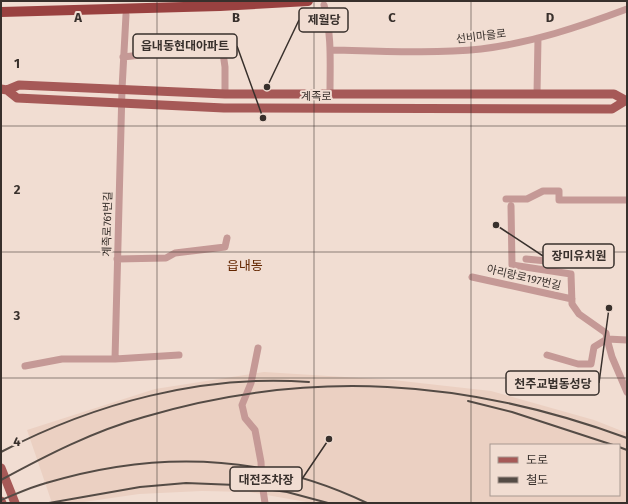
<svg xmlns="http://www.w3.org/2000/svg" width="628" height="504" viewBox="0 0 628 504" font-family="'Fira Sans','Noto Sans KR',sans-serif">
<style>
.built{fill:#ebd0c2;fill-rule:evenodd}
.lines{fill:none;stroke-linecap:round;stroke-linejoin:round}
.minor{stroke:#c59996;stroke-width:7}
.major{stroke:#a65957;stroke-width:9}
.highway{stroke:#994140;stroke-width:10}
.rail{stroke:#544b45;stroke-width:2}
.grid{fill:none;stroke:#38302c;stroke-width:1;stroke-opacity:0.55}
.labels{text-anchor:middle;stroke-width:4;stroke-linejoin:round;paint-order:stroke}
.street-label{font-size:11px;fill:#38302c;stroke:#f1ddd2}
.quarter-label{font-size:13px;fill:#632600;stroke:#f1ddd2}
.grid-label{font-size:13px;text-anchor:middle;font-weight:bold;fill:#38302c;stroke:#f1ddd2;stroke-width:4;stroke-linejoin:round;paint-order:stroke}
.leader{fill:none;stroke:#38302c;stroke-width:1.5}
.callout-dot{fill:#38302c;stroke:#f1ddd2;stroke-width:1.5}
.callout{fill:#f1ddd2;stroke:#38302c;stroke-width:1.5}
.callout-label{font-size:12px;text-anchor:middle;font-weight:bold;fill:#38302c}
</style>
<rect width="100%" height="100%" fill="#f1ddd2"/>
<path class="built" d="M264,372L393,380L491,391L594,420L627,433V503H312L249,492L202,491L139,494L77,503H52L27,430L155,389ZM491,445H619V495H491Z"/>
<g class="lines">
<path class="minor" d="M324,5C332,35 330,63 330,93
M332,50C381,51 432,54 481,49C531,43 579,27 627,9
M123,57L222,46L225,67V94
M537,94L538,38
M506,199H527L543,191H559V200H627
M511,206L512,265L571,274L572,304L579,314L606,333L607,339L627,340
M117,259L166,258L175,253L225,247L227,238
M526,259L557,262
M472,277L572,299
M258,348L251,383L242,405L245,418L255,430L261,462L262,483L265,503
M547,355L578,364H591L594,347L607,339L612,357L627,392
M115,359L122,89L126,15
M25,366L62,359H115L179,355"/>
<path class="major" d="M1,89L7,90L19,85L225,94H614L627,101
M7,90L17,98L224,108L612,109L625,101
M1,468L15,503
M1,501L2,503"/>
<path class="highway" d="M1,12L220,6L308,1"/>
<path class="rail" d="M468,401L512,412L613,445
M619,447L627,450
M1,452C95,403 203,374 309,382
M1,480C47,455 94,431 144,417C309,368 467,379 627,438
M1,500C16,494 31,487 46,483C156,450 263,453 367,503
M49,503L140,487L186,483L236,485L287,492L328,503"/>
</g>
<path class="grid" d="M157,1V503M314,1V503M471,1V503M1,126H627M1,252H627M1,378H627"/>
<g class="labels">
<g class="street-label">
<text transform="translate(481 36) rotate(-7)" y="4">선비마을로</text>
<text x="316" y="100">계족로</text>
<text transform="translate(107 224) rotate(-89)" y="4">계족로761번길</text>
<text transform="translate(524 277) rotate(13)" y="4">아리랑로197번길</text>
</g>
<g class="quarter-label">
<text x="245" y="270">읍내동</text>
</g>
</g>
<g class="grid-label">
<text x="78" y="22">A</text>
<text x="236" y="22">B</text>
<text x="392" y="22">C</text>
<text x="550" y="22">D</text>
<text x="17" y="68">1</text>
<text x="17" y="194">2</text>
<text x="17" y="320">3</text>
<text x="17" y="446">4</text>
</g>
<path class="leader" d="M267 87L299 20M263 118L237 46M496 225L543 256M609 308L599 383M329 439L302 479"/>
<g class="callout-dot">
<circle cx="267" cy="87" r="4"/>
<circle cx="263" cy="118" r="4"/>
<circle cx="496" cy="225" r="4"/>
<circle cx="609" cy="308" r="4"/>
<circle cx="329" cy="439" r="4"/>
</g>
<g class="callout">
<rect x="299" y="8" width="49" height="24" rx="4"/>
<rect x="133" y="34" width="104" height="24" rx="4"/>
<rect x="543" y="244" width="71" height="24" rx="4"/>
<rect x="506" y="371" width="93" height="24" rx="4"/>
<rect x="230" y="467" width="72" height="24" rx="4"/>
</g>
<g class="callout-label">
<text x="324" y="24">제월당</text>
<text x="185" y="50">읍내동현대아파트</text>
<text x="579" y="260">장미유치원</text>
<text x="553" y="388">천주교법동성당</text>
<text x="266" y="484">대전조차장</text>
</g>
<rect width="628" height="504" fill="none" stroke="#38302c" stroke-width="4"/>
<rect x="490" y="444" width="130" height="52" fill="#f1ddd2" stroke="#a79890"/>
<rect x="498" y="457" width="20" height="6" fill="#a65957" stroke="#a79890"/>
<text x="526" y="464" font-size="12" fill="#38302c">도로</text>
<rect x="498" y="477" width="20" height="6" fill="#544b45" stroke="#a79890"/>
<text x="526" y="484" font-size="12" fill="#38302c">철도</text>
</svg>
